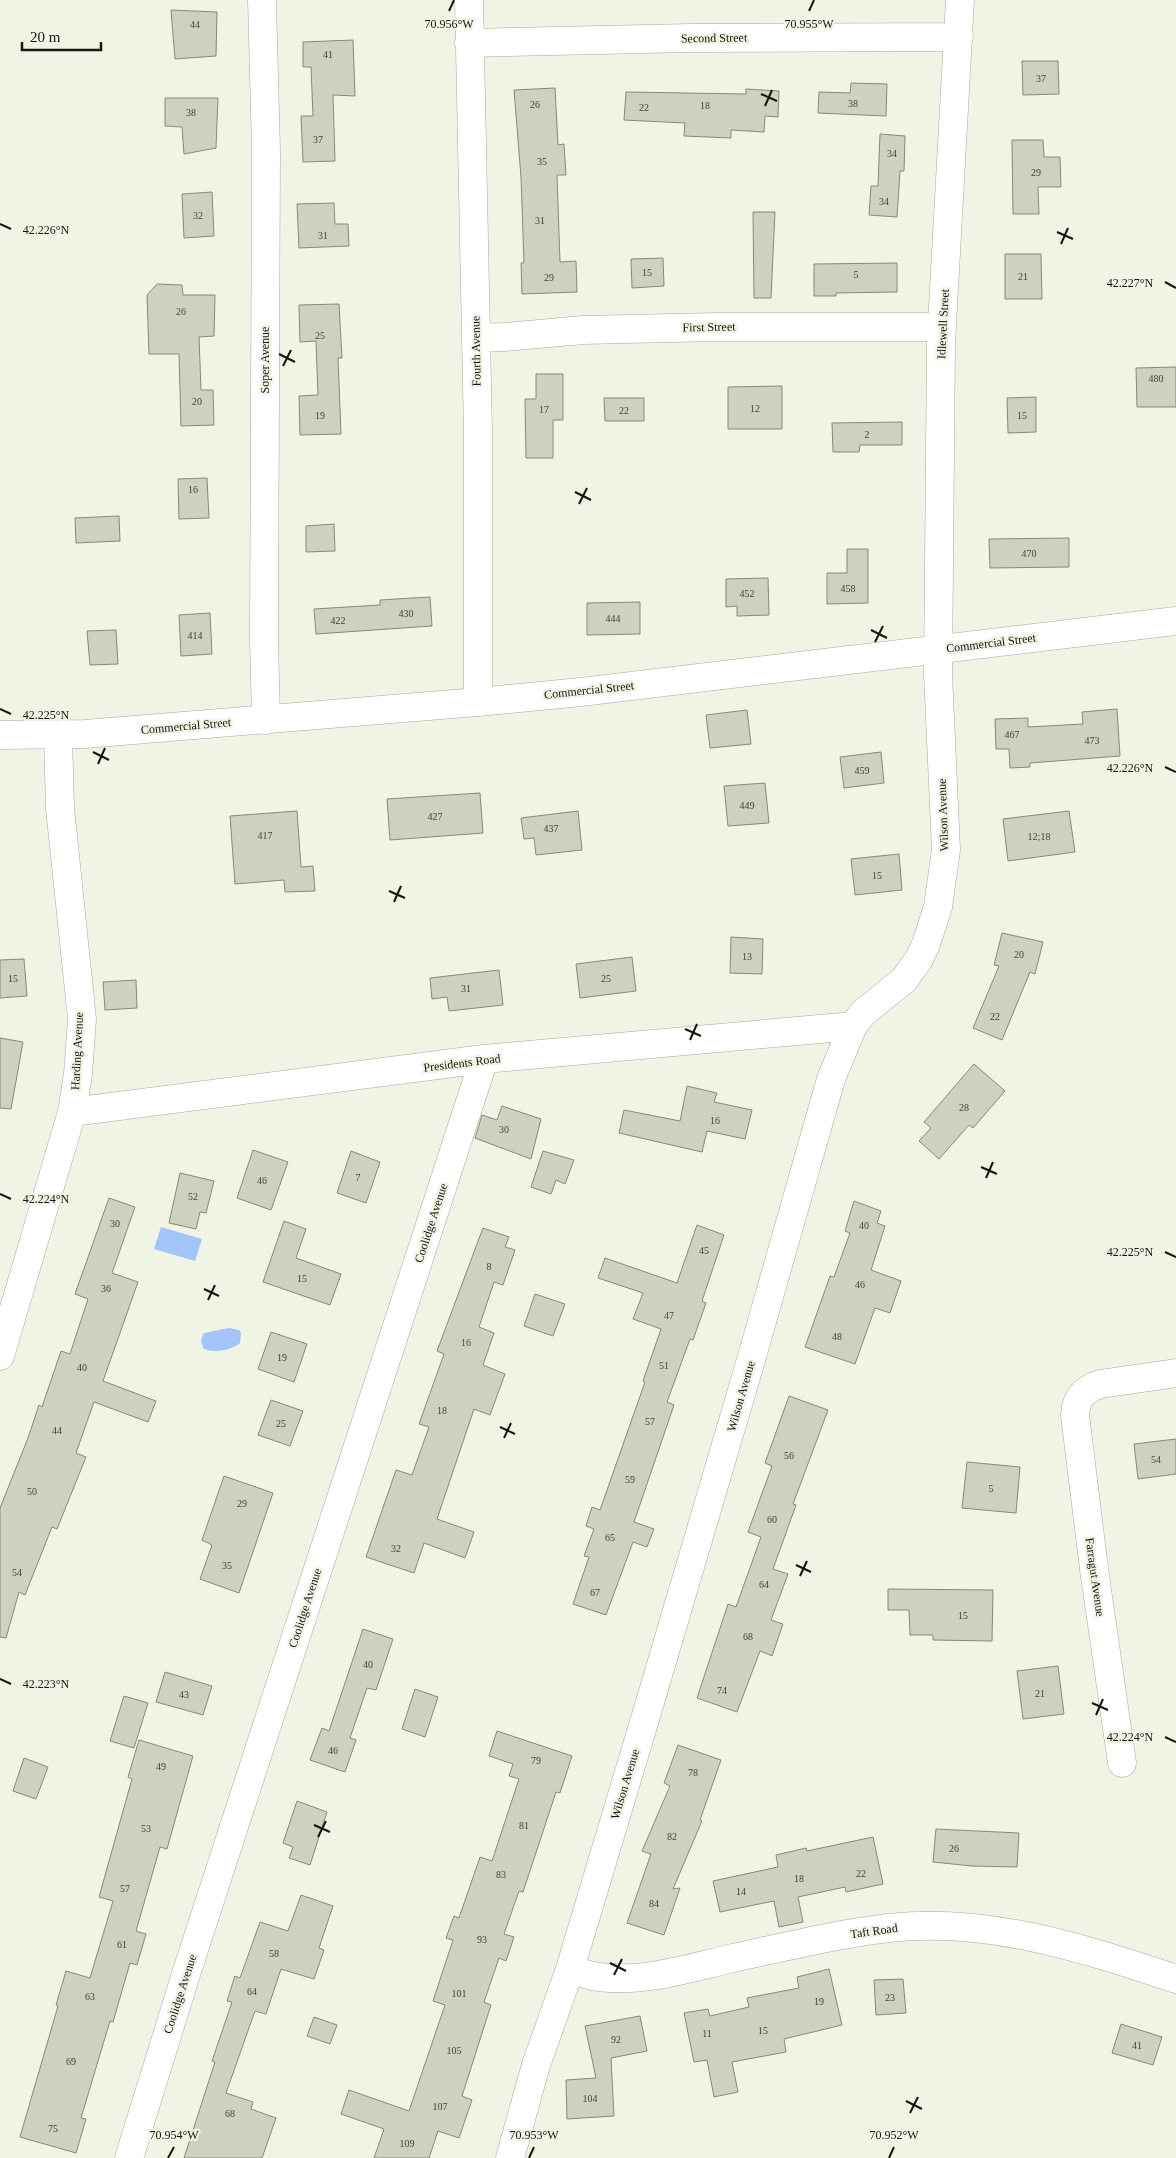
<svg xmlns="http://www.w3.org/2000/svg" width="1176" height="2158" viewBox="0 0 1176 2158" font-family="Georgia,serif">
<style>
.water{fill:#a3c4f9}
.building{fill:#ccd1c0;stroke:#85897a}
.lines{fill:none;stroke-linecap:round;stroke-linejoin:round}
.minor-casing{stroke:#a5aa9b;stroke-width:29}
.major-casing{stroke:#a5aa9b;stroke-width:29}
.minor{stroke:#fff;stroke-width:28}
.major{stroke:#fff;stroke-width:28}
.ticks{fill:none;stroke:#13150f;stroke-width:2}
.labels{text-anchor:middle;stroke-width:4.5;stroke-linejoin:round;paint-order:stroke}
.number-label{font-size:10px;fill:#41443b}
.street-label{font-size:12px;fill:#13150f;stroke:#eff4e4}
.ticks-label{font-size:12px;text-anchor:middle;fill:#13150f;stroke:#eff4e4;stroke-width:4.5;stroke-linejoin:round;paint-order:stroke}
</style>
<rect width="100%" height="100%" fill="#eff4e4"/>
<path class="water" d="M161,1227L202,1239L195,1261L154,1249Z
M229,1328L239,1330L241,1333L240,1343C232,1350 212,1354 203,1348L201,1340L204,1333Z"/>
<path class="building" d="M171,10L217,12L216,56L175,59Z
M353,40L355,96L333,95L335,161L303,162L301,116H313L311,67H303V42Z
M1022,61H1058L1059,94L1023,95Z
M851,83L887,84L886,116L818,113L819,92L850,93Z
M555,88L558,145L564,144L566,175H557L560,262L576,261L577,292L522,294L521,263H524L521,177L514,90Z
M746,89L779,91L778,117L765,116L764,132L731,130V138L684,136L685,123L624,120L626,92L746,94Z
M165,98H218L216,148L184,154L182,127L165,126Z
M880,134L905,136L904,171H900L897,217L869,215L871,186H878Z
M1012,140H1043L1044,157H1060L1061,187H1038L1039,214H1013Z
M212,192L214,236L184,238L182,194Z
M334,203L335,224H348L349,246L299,248L297,204Z
M753,212H775L771,298H754Z
M1005,254H1041L1042,299H1005Z
M663,258L664,286L632,288L631,259Z
M897,263V292L836,293V296H814V264Z
M157,284L182,285L183,295H215L214,336L199,337L201,390H213L214,425L181,426L179,354H149L147,295Z
M339,304L342,358H338L341,434L300,435L299,396L318,395L316,341L300,342L299,305Z
M1176,367V407H1137L1136,368Z
M536,374H563V420H553V458H526L525,399H536Z
M782,386V429H728V387Z
M1036,397V432L1008,433L1007,398Z
M604,398H644V421H605Z
M902,422V445H860L859,452H833L832,423Z
M207,478L209,518L179,519L178,479Z
M119,516L120,541L76,543L75,518Z
M334,524L335,551L306,552V526Z
M1069,538V567L990,568L989,539Z
M847,549H868V603L827,604V573H847Z
M768,578L769,615L737,616V606L726,607V579Z
M430,597L432,626L316,634L314,609L380,605V600Z
M640,602V634L587,635V603Z
M210,613L212,654L181,656L179,615Z
M116,630L118,664L90,665L87,631Z
M1117,709L1120,756L1030,763V767L1010,768L1009,749H996L995,719L1028,718V727L1083,724L1082,712Z
M747,710L751,744L710,748L706,715Z
M881,752L884,783L844,788L840,757Z
M765,783L769,823L728,826L724,786Z
M480,793L483,833L390,840L387,799Z
M297,811L301,867L313,866L315,891L285,892L284,880L235,884L230,816Z
M578,811L582,850L536,855L534,838L524,839L521,818Z
M1069,811L1075,852L1008,861L1003,819Z
M899,854L902,890L855,895L851,859Z
M1002,933L1043,942L1035,974L1030,972L1002,1040L973,1028L999,966L994,965Z
M731,937L763,939L762,974L730,973Z
M632,957L636,991L580,998L576,964Z
M24,959L27,996L0,998V960Z
M499,970L503,1005L449,1011L447,997L432,999L430,978Z
M136,980L137,1008L105,1010L103,982Z
M0,1038L23,1042L11,1109L0,1108Z
M974,1064L1005,1091L973,1128L969,1125L939,1159L919,1141L931,1128L924,1122Z
M687,1086L717,1093L714,1102L752,1110L745,1139L707,1131L702,1152L619,1133L624,1110L680,1121Z
M502,1106L541,1119L531,1159L475,1138L482,1115L497,1120Z
M253,1150L288,1162L271,1210L237,1198Z
M351,1151L380,1162L366,1203L337,1193Z
M543,1151L574,1160L565,1184L556,1180L551,1194L531,1187Z
M180,1173L214,1181L206,1213L200,1212L196,1229L169,1223Z
M109,1198L135,1207L112,1273L138,1282L103,1381L156,1401L148,1422L94,1402L76,1453L86,1457L57,1529L52,1527L25,1595L19,1592L6,1638L0,1637V1508L28,1438L39,1405L42,1407L61,1351L70,1354L88,1299L75,1294Z
M854,1201L881,1211L877,1223L885,1226L871,1270L901,1281L890,1313L875,1308L855,1364L805,1347L830,1276L834,1277L850,1233L845,1231Z
M284,1221L306,1229L296,1258L341,1274L330,1305L263,1282Z
M697,1225L724,1235L702,1301L706,1303L693,1340L690,1339L667,1402L674,1405L634,1522L654,1529L647,1547L633,1542L606,1615L573,1604L589,1557L584,1556L594,1529L586,1526L592,1507L600,1510L645,1382L643,1381L661,1329L633,1319L643,1293L598,1278L605,1258L677,1283Z
M483,1228L509,1237L505,1247L515,1250L503,1285L494,1282L479,1327L494,1333L483,1365L505,1374L490,1415L474,1409L437,1519L474,1532L465,1558L424,1543L414,1573L366,1557L396,1470L412,1475L429,1427L419,1424L444,1354L437,1351Z
M535,1294L565,1304L553,1336L524,1326Z
M271,1332L307,1344L294,1382L258,1369Z
M789,1396L828,1410L793,1504L796,1505L773,1569L788,1574L771,1620L783,1624L772,1656L760,1651L737,1712L697,1698L728,1604L736,1607L761,1537L748,1532L772,1466L765,1463Z
M271,1400L303,1411L290,1446L258,1435Z
M1176,1439V1474L1138,1479L1134,1444Z
M967,1462L1020,1467L1016,1513L962,1508Z
M224,1476L273,1493L239,1593L200,1579L212,1545L202,1540Z
M888,1589L993,1590L992,1641L933,1640V1635H910L909,1610H888Z
M363,1629L393,1639L376,1690L367,1688L350,1738L356,1740L345,1772L310,1760L322,1728L329,1731Z
M1058,1666L1064,1714L1023,1719L1017,1671Z
M165,1672L212,1686L203,1715L156,1702Z
M415,1689L438,1697L425,1737L402,1729Z
M124,1696L148,1703L134,1748L110,1741Z
M497,1731L572,1756L560,1793L556,1792L523,1892L519,1891L504,1934L514,1937L506,1961L499,1958L484,2002L491,2005L462,2096L472,2100L459,2138L438,2131L429,2158H374L384,2129L341,2114L349,2090L409,2111L445,2005L433,2001L453,1940L446,1938L454,1916L459,1918L480,1857L492,1861L519,1779L509,1776L513,1764L489,1756Z
M139,1740L193,1756L167,1849L160,1847L136,1931L146,1934L137,1965L130,1963L113,2022L110,2021L81,2118L86,2119L76,2153L20,2137L58,2006L56,2005L66,1971L90,1978L113,1901L99,1897L132,1779L128,1777Z
M678,1745L721,1760L700,1820L702,1821L673,1889L680,1888L664,1935L627,1923L651,1854L642,1851L670,1786L664,1783Z
M24,1758L48,1767L36,1799L13,1791Z
M297,1801L327,1812L310,1865L289,1858L293,1847L283,1843Z
M936,1829L1019,1833L1017,1867L972,1866L933,1862Z
M873,1837L883,1884L846,1892L845,1887L798,1897L803,1922L779,1927L774,1901L720,1912L713,1881L778,1867L776,1855L806,1848L807,1851Z
M301,1895L333,1906L319,1948L324,1950L314,1979L281,1969L266,2014L255,2011L226,2093L253,2102L251,2109L276,2118L262,2158H184L215,2062L212,2061L232,2002L227,2001L235,1976L240,1978L260,1922L288,1931Z
M829,1969L842,2025L784,2039L786,2052L732,2062L738,2092L714,2097L707,2060L694,2062L684,2013L708,2009L710,2016L749,2007L747,1998L799,1988L797,1977Z
M903,1979L906,2013L876,2015L874,1980Z
M640,2016L647,2051L611,2058L614,2116L567,2119L566,2080L596,2078L585,2026Z
M314,2017L337,2025L330,2044L307,2036Z
M1121,2024L1162,2037L1153,2065L1112,2053Z"/>
<g class="lines">
<g class="minor-casing">
<path id="minor" d="M262,0L266,151L264,639L266,720
M469,0L478,432V702
M469,43L690,38L959,37
M476,338L505,337L583,330L717,327H942
M72,1112L484,1059L853,1026
M0,1356L72,1112L78,1074L82,1019L60,808L58,736
M1122,1763L1094,1569L1075,1415C1076,1398 1083,1390 1100,1384L1176,1373
M570,1969C579,1972 590,1976 599,1977C644,1983 690,1968 733,1958C784,1947 837,1934 889,1928C988,1917 1083,1948 1176,1979
M129,2158L187,1971L484,1059
M510,2158L536,2065L570,1969L648,1709L751,1360L831,1079L853,1026L863,1013L904,980L919,959L926,944L938,907L946,850L938,674L941,343L960,0"/>
</g>
<g class="major-casing">
<path id="major" d="M0,735L85,734L478,702L581,692L1176,621"/>
</g>
<use href="#minor" class="minor"/>
<use href="#major" class="major"/>
</g>
<path class="ticks" d="M449,11L454,0M809,11L814,0M761,94L777,101M765,106L772,90M0,224L11,229M1057,232L1073,239M1061,244L1068,228M1165,282L1176,288M279,354L295,362M283,366L291,350M575,492L591,500M579,504L587,488M871,630L887,638M875,642L883,626M0,709L11,714M93,752L109,760M98,764L105,748M1165,767L1176,772M389,891L405,898M394,902L401,886M685,1029L701,1036M690,1040L697,1024M981,1167L997,1174M986,1178L993,1162M0,1194L11,1199M1165,1252L1176,1257M204,1289L219,1296M208,1300L215,1285M500,1427L515,1434M504,1438L511,1423M796,1565L811,1572M800,1576L807,1561M0,1679L11,1684M1092,1703L1108,1710M1096,1715L1103,1699M1165,1737L1176,1742M314,1825L330,1832M318,1837L326,1821M610,1963L626,1971M614,1975L622,1959M906,2101L922,2109M910,2113L918,2097M168,2158L174,2147M529,2158L534,2147M889,2158L894,2147"/>
<g class="labels">
<g class="number-label">
<text x="195" y="28">44</text>
<text x="328" y="58">41</text>
<text x="1041" y="82">37</text>
<text x="853" y="107">38</text>
<text x="535" y="108">26</text>
<text x="705" y="109">18</text>
<text x="644" y="111">22</text>
<text x="191" y="116">38</text>
<text x="318" y="143">37</text>
<text x="892" y="157">34</text>
<text x="542" y="165">35</text>
<text x="1036" y="176">29</text>
<text x="884" y="205">34</text>
<text x="198" y="219">32</text>
<text x="540" y="224">31</text>
<text x="323" y="239">31</text>
<text x="647" y="276">15</text>
<text x="856" y="278">5</text>
<text x="1023" y="280">21</text>
<text x="549" y="281">29</text>
<text x="181" y="315">26</text>
<text x="320" y="339">25</text>
<text x="1156" y="382">480</text>
<text x="197" y="405">20</text>
<text x="755" y="412">12</text>
<text x="544" y="413">17</text>
<text x="624" y="414">22</text>
<text x="320" y="419">19</text>
<text x="1022" y="419">15</text>
<text x="867" y="438">2</text>
<text x="193" y="493">16</text>
<text x="1029" y="557">470</text>
<text x="848" y="592">458</text>
<text x="747" y="597">452</text>
<text x="406" y="617">430</text>
<text x="613" y="622">444</text>
<text x="338" y="624">422</text>
<text x="195" y="639">414</text>
<text x="1012" y="738">467</text>
<text x="1092" y="744">473</text>
<text x="862" y="774">459</text>
<text x="747" y="809">449</text>
<text x="435" y="820">427</text>
<text x="551" y="832">437</text>
<text x="265" y="839">417</text>
<text x="1039" y="840">12;18</text>
<text x="877" y="879">15</text>
<text x="1019" y="958">20</text>
<text x="747" y="960">13</text>
<text x="13" y="982">15</text>
<text x="606" y="982">25</text>
<text x="466" y="992">31</text>
<text x="995" y="1020">22</text>
<text x="964" y="1111">28</text>
<text x="715" y="1124">16</text>
<text x="504" y="1133">30</text>
<text x="358" y="1181">7</text>
<text x="262" y="1184">46</text>
<text x="193" y="1200">52</text>
<text x="115" y="1227">30</text>
<text x="864" y="1229">40</text>
<text x="704" y="1254">45</text>
<text x="489" y="1270">8</text>
<text x="302" y="1282">15</text>
<text x="860" y="1288">46</text>
<text x="106" y="1292">36</text>
<text x="669" y="1319">47</text>
<text x="837" y="1340">48</text>
<text x="466" y="1346">16</text>
<text x="282" y="1361">19</text>
<text x="664" y="1369">51</text>
<text x="82" y="1371">40</text>
<text x="442" y="1414">18</text>
<text x="650" y="1425">57</text>
<text x="281" y="1427">25</text>
<text x="57" y="1434">44</text>
<text x="789" y="1459">56</text>
<text x="1156" y="1463">54</text>
<text x="630" y="1483">59</text>
<text x="991" y="1492">5</text>
<text x="32" y="1495">50</text>
<text x="242" y="1507">29</text>
<text x="772" y="1523">60</text>
<text x="610" y="1541">65</text>
<text x="396" y="1552">32</text>
<text x="227" y="1569">35</text>
<text x="17" y="1576">54</text>
<text x="764" y="1588">64</text>
<text x="595" y="1596">67</text>
<text x="963" y="1619">15</text>
<text x="748" y="1640">68</text>
<text x="368" y="1668">40</text>
<text x="722" y="1694">74</text>
<text x="1040" y="1697">21</text>
<text x="184" y="1698">43</text>
<text x="333" y="1754">46</text>
<text x="536" y="1764">79</text>
<text x="161" y="1770">49</text>
<text x="693" y="1776">78</text>
<text x="524" y="1829">81</text>
<text x="146" y="1832">53</text>
<text x="672" y="1840">82</text>
<text x="954" y="1852">26</text>
<text x="861" y="1877">22</text>
<text x="501" y="1878">83</text>
<text x="799" y="1882">18</text>
<text x="125" y="1892">57</text>
<text x="741" y="1895">14</text>
<text x="654" y="1907">84</text>
<text x="482" y="1943">93</text>
<text x="122" y="1948">61</text>
<text x="274" y="1957">58</text>
<text x="252" y="1995">64</text>
<text x="459" y="1997">101</text>
<text x="90" y="2000">63</text>
<text x="890" y="2001">23</text>
<text x="819" y="2005">19</text>
<text x="763" y="2034">15</text>
<text x="707" y="2037">11</text>
<text x="616" y="2043">92</text>
<text x="1137" y="2049">41</text>
<text x="454" y="2054">105</text>
<text x="71" y="2065">69</text>
<text x="590" y="2102">104</text>
<text x="440" y="2110">107</text>
<text x="230" y="2117">68</text>
<text x="53" y="2132">75</text>
<text x="407" y="2147">109</text>
</g>
<g class="street-label">
<text transform="translate(714 38) rotate(-1)" y="4">Second Street</text>
<text transform="translate(943 324) rotate(-87)" y="4">Idlewell Street</text>
<text transform="translate(709 327) rotate(-1)" y="4">First Street</text>
<text transform="translate(476 351) rotate(-91)" y="4">Fourth Avenue</text>
<text transform="translate(265 360) rotate(-90)" y="4">Soper Avenue</text>
<text transform="translate(991 643) rotate(-7)" y="4">Commercial Street</text>
<text transform="translate(589 690) rotate(-6)" y="4">Commercial Street</text>
<text transform="translate(186 726) rotate(-5)" y="4">Commercial Street</text>
<text transform="translate(943 815) rotate(-92)" y="4">Wilson Avenue</text>
<text transform="translate(77 1051) rotate(-87)" y="4">Harding Avenue</text>
<text transform="translate(462 1063) rotate(-7)" y="4">Presidents Road</text>
<text transform="translate(431 1223) rotate(-72)" y="4">Coolidge Avenue</text>
<text transform="translate(741 1396) rotate(-74)" y="4">Wilson Avenue</text>
<text transform="translate(1095 1577) rotate(82)" y="4">Farragut Avenue</text>
<text transform="translate(305 1608) rotate(-72)" y="4">Coolidge Avenue</text>
<text transform="translate(625 1784) rotate(-73)" y="4">Wilson Avenue</text>
<text transform="translate(874 1931) rotate(-8)" y="4">Taft Road</text>
<text transform="translate(180 1994) rotate(-72)" y="4">Coolidge Avenue</text>
</g>
</g>
<g class="ticks-label">
<text x="449" y="28">70.956°W</text>
<text x="809" y="28">70.955°W</text>
<text x="46" y="234">42.226°N</text>
<text x="1130" y="287">42.227°N</text>
<text x="46" y="719">42.225°N</text>
<text x="1130" y="772">42.226°N</text>
<text x="46" y="1203">42.224°N</text>
<text x="1130" y="1256">42.225°N</text>
<text x="46" y="1688">42.223°N</text>
<text x="1130" y="1741">42.224°N</text>
<text x="174" y="2139">70.954°W</text>
<text x="534" y="2139">70.953°W</text>
<text x="894" y="2139">70.952°W</text>
</g>
<path d="M22 42v8h79v-8" fill="none" stroke="#13150f" stroke-width="2.5"/>
<text x="30" y="42" font-size="15" fill="#13150f" stroke="#eff4e4" stroke-width="4" paint-order="stroke">20 m</text>
</svg>
